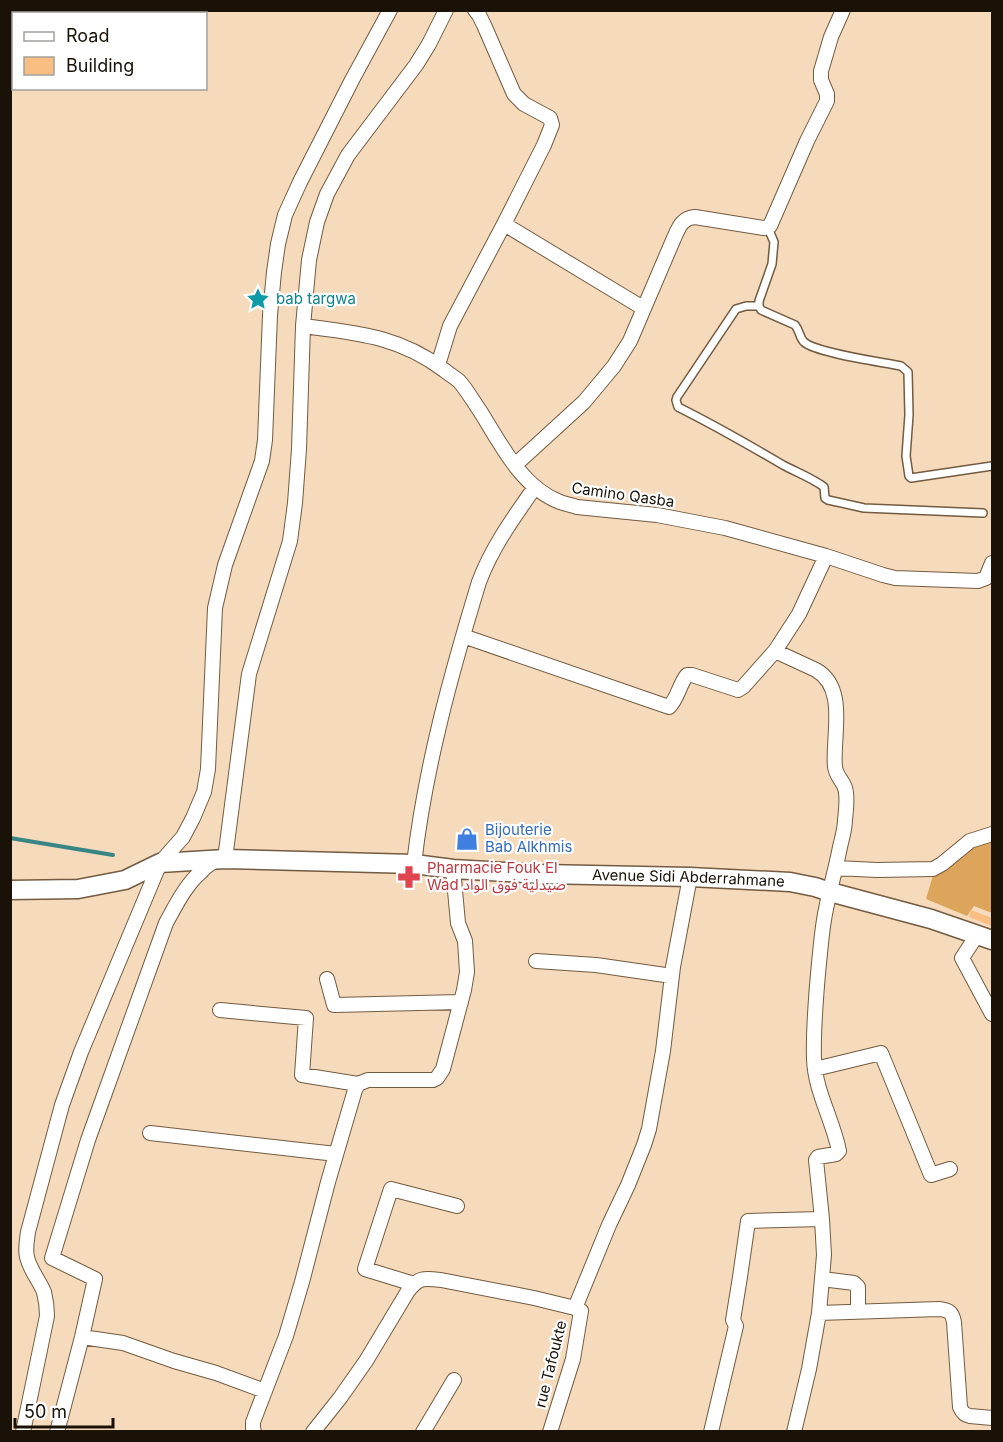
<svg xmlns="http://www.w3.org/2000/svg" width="1003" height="1442" viewBox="0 0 1003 1442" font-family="Inter,'Noto Sans Arabic',sans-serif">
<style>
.green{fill:#dda45b}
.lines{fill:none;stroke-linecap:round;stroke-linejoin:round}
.stream{stroke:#378584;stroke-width:4}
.building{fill:#f8be82}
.lane-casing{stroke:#725b40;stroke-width:10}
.street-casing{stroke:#725b40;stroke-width:16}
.secondary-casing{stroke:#725b40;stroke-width:21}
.lane{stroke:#fff;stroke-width:7}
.street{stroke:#fff;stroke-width:14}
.secondary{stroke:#fff;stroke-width:18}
.labels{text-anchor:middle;stroke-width:4.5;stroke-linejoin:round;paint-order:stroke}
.culture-label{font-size:15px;fill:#0d838f;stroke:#fff;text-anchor:start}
.street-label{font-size:15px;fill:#1a1107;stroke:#fff}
.shop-label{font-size:15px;fill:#366cbe;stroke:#fff;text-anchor:start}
.health-label{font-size:15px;fill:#be3a42;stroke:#fff;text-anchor:start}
</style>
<rect width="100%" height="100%" fill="#f5dabc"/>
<path class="green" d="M992,836V913L974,906L967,916L926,899L934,872L971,843Z"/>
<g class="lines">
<path class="stream" d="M10,838L113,855"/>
</g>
<path class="building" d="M971,910L992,918V926L969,917Z"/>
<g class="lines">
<g class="lane-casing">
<path id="lane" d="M768,228L774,242L772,264L759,301V306L761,310L795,325C800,331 799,337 804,342C816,353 882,362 901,366L908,372L909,415L906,456L909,476L911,478L992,466
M759,306H746L736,309L677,397L676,400L678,407C714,425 749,445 783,465C796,472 812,478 824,487L825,498L828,500L864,508L983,513"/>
</g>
<g class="street-casing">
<path id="street" d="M504,224L643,308
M303,326C357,333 399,336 444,370C449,374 454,377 459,381C467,390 473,401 480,411C501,444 521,487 560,502C565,504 572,505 577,507L657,515L725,528L826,556L883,575L895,578L978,581L986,578L992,563
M438,365L450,326L504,224L544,145L552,125L550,118L524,104L514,94L484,25L479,15L475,10
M515,465L584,402L614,366L630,341L674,238C679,227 682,218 695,217L764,228L770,226L807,141L827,101V94L821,80V71L831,37L843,10
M463,636L669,707C678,698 679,685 687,675H692L735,689L738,690L743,687L775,651L799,614L826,556
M775,651L816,670C848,688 832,737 835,767C836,776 843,781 845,788C848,797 846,810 845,820C845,829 842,838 840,847C836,868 830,888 826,909C822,927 821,945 819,963C816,995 813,1027 814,1059C815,1091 833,1120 839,1151L836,1154L818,1157L816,1160L822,1219L824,1255L819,1313L809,1369L794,1432
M225,859L249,674L290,541L295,503L299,449L303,326L309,260L317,222L327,194L348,155L416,65L429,44L446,10
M414,864C425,768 451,674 479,582C492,547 514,517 535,487
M836,868L877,870L933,869L942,864L970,841L992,834
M977,935L962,958L992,1014
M536,961L596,965L672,976
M327,979L334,1005L461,1002
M220,1010L306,1018L302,1075L358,1084
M815,1069L881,1053L931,1175L950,1169
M150,1133L336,1154
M822,1279L854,1283L858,1287V1312
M414,1284L365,1269L391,1189L457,1206
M819,1313L939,1309C949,1310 952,1312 954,1322L960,1407C962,1412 964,1415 970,1416L992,1418
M82,1337L123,1343L174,1361L216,1373L265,1391
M23,1432L47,1316C47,1308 46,1300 44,1292C39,1280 30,1270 27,1257C25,1249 27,1240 28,1232L62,1105L81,1052L160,863L183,837L193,818L204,792L208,769L215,608L225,565L262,461L265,440L270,315L274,272L278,244L285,215L300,182L352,80L390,10
M57,1432L82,1337L95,1279L52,1258L88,1140L166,923C176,905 186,884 202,871C206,866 212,863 217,859
M254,1432L253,1428V1422L286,1336L302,1282L328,1182L355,1090L358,1084L368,1080H433L437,1078L443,1069L464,990L467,972L465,941L458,923L453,869
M313,1432L340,1398L366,1361L408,1291C419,1277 424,1278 441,1280L534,1298L575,1308L609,1225L628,1185L644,1145L649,1129L663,1051L673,967L690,877
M423,1432L454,1380
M550,1432L573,1359L581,1311L575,1308
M711,1432L736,1326L733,1320L740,1277L748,1221L822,1219"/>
</g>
<g class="secondary-casing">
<g id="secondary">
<path id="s1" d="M10,890L78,889L125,880L160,863L225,859L414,864L453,869L542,874L690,877L790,882L815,887L830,892L931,919L992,940"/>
</g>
</g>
<use href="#lane" class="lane"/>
<use href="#street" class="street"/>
<use href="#secondary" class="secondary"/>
</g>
<defs>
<g id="sight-bare" transform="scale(1.8)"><path d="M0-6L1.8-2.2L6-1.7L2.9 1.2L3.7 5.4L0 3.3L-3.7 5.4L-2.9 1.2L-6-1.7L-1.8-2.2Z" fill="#0f9aa8" stroke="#fff" stroke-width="2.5" paint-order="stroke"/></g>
<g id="shop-bare" transform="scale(1.8)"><path d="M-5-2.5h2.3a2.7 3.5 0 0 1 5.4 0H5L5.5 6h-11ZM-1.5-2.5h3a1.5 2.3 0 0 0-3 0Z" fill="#3f7fe0" stroke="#fff" stroke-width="2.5" paint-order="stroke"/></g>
<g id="pharmacy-bare" transform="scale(1.8)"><path d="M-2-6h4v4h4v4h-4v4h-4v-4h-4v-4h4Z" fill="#e0444e" stroke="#fff" stroke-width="2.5" paint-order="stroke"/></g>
</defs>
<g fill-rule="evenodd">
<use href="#sight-bare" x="258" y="299"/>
<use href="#shop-bare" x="467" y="839"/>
<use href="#pharmacy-bare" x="409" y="877"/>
</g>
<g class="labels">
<g class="culture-label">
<text x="276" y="304">bab targwa</text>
</g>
<g class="street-label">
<text transform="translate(623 495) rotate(8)" y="5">Camino Qasba</text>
<text dy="5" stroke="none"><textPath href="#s1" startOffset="684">Avenue Sidi Abderrahmane</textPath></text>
<text transform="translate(551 1364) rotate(-76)" y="5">rue Tafoukte</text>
</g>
<g class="shop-label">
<text x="485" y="835">Bijouterie<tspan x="485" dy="17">Bab Alkhmis</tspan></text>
</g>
<g class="health-label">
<text x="427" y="873">Pharmacie Fouk El<tspan x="427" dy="17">Wad صيدلية فوق الواد</tspan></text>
</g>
</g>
<rect width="1003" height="1442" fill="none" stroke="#1a1107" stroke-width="24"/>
<rect x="12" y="12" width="195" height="78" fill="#ffffff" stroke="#a3a09c" stroke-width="1.5"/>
<rect x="24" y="32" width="30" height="9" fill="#ffffff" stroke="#a3a09c" stroke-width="1.5"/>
<text x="66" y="42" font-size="18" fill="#1a1107">Road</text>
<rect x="24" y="57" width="30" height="18" fill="#f8be82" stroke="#a3a09c" stroke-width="1.5"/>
<text x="66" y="72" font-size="18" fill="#1a1107">Building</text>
<path d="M15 1418v9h98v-9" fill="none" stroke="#1a1107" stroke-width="3"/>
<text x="24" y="1418" font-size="18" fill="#1a1107" stroke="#ffffff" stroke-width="4.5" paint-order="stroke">50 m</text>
</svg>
